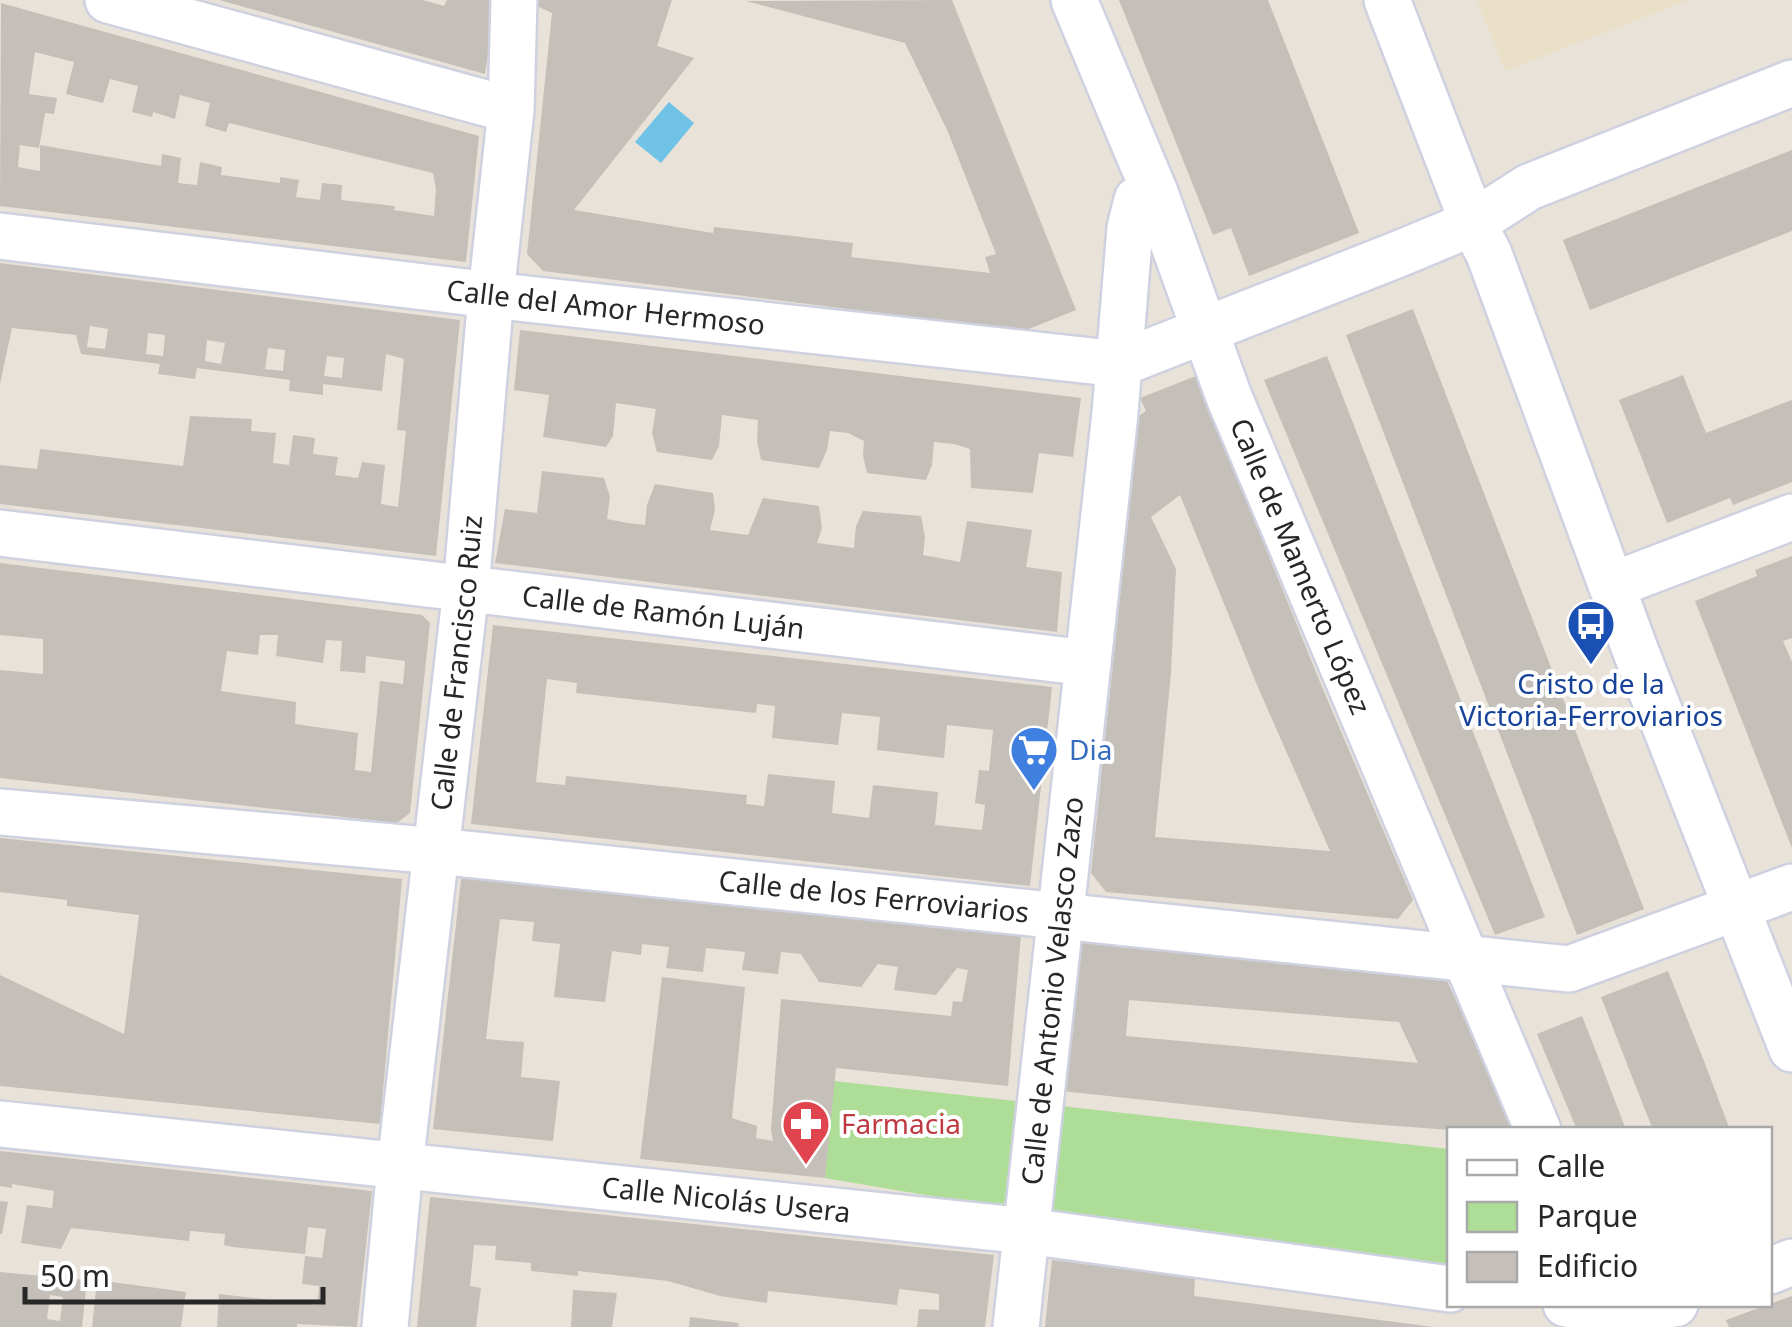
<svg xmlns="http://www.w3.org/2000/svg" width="1792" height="1327" viewBox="0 0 1792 1327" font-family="'Noto Sans',sans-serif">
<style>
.education{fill:#eae0c8}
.green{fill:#addd97}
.water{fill:#70c3e7}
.building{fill:#c4bfb8;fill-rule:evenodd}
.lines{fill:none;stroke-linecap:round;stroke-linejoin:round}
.minor-casing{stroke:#ced1df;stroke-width:50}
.minor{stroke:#fff;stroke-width:45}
.labels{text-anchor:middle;stroke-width:8;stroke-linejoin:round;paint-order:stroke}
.street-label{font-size:28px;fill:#272727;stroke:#fff}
.transit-label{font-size:28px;fill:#164399;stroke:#fff}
.shop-label{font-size:28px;fill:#366cbe;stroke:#fff;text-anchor:start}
.health-label{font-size:28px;fill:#be3a42;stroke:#fff;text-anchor:start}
</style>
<rect width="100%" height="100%" fill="#e9e2d9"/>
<path class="education" d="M1477,0H1689L1505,71Z"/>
<path class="green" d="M834,1081L1449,1149V1284L825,1178Z"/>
<path class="water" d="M669,102L694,123L661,163L635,142Z"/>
<path class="building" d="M219,0H423L444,6L447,0H496L485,74Z
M524,0H672L657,46L694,58L574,210L713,233L714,227L853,243L851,257L990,273L985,257L996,254L948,132L905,43L746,1L952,0L1076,310L1024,331L543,271L527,254L552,13Z
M1119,0H1268L1359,233L1249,276L1231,228L1213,235Z
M1,3L479,136L466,262L0,206ZM35,52L74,62L66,94L103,103L110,79L138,86L132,112L152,117L153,112L175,119L180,95L210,103L205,126L226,132L229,123L433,173L436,189L434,216L394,210L395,206L341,200L342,185L322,183L320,200L296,197L299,180L280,177V183L221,175L222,167L200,162L197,185L178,183L181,158L162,154L161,166L40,145V171L18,167L20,145L39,148L45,113L54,114L57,98L29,94Z
M1792,150V231L1590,310L1563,240Z
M0,263L460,320L436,556L0,504V465L37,469L40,449L183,466L190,416L252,419L251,431L276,433L273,463L289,465L293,435L315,438L313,454L338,457L335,475L358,478L362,462L385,465L381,504L398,507L406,431L397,430L404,359L386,354L382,391L323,384V395L289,391L290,380L197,368L195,379L158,374L160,364L81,354L76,335L12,328L0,384ZM90,326L108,329L105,349L87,347ZM148,333L165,335L163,356L146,354ZM207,340L225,343L221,364L205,361ZM268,348L285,350L283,371L265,369ZM327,356L344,358L342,378L324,376Z
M1413,309L1644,909L1577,935L1346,335Z
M520,330L1081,398L1073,457L1039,453L1033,493L971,488L970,449L954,444L934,442L932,465L926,480L867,473L863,455L864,441L848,433L830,431L827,450L819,468L761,460L757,441L758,420L722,415L719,446L712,460L657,452L652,433L656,409L616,403L613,436L606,447L543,437L549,395L514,390Z
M1327,356L1545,917L1495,935L1264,380Z
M1683,375L1706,433L1792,400V482L1733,505L1730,498L1667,523L1619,400Z
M1196,376L1322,687L1413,900L1398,919L1106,892L1091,873L1139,416L1146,411L1140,398ZM1180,495L1257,685L1330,851L1155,837L1171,673L1176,569L1151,517Z
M542,471L604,478L610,497L607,519L628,523L645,525L647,505L655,484L713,493L715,510L710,530L748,535L763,498L819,506L822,528L817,543L854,548L856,526L863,511L921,516L925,537L923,555L960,562L967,521L1032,530L1026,567L1062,572L1057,632L495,563L505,509L537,513Z
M1792,556V638L1783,641L1792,662V848L1695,601L1757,576L1755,570Z
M0,563L422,615L430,623L410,813L397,823L0,778V670L43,674V639L0,635ZM260,635H278L276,656L323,663L326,640L342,641L340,671L365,673L366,656L405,661L403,684L380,681L371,772L355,770L358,733L295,724L296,702L221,691L227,651L258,655Z
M493,625L1052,687L1030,886L471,824ZM547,679L577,683L576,693L756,713L757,704L775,706L772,738L838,745L842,713L880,717L877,750L944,758L947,725L993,730L989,771L979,770L975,803L985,805L982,830L935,825L938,792L873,785L869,818L832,813L835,781L768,774L764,806L746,804L747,795L566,776L565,785L536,782Z
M0,838L402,879L380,1124L0,1086V975L124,1034L139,915L67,906V900L0,892Z
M462,871L1021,934L1008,1086L836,1068L825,1178L640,1159L662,977L745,987L732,1118L757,1126L756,1138L773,1141L771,1129L781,999L951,1016L953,1001L962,1002L968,970L957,968L936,995L894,990L898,967L878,964L861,987L819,982L801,954L781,952L778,974L742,970L745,952L706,948L703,972L666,968L669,947L642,944L641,955L612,951L605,1002L554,997L560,944L532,941L534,922L500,919L486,1039L524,1042L521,1077L560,1081L553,1141L433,1129Z
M1079,933L1442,970L1512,1123L1508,1130H1450L1357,1123L1062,1091ZM1129,1000L1399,1022L1418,1063L1126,1036Z
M1668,971L1704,1061L1730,1130H1653L1636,1087L1601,997Z
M1582,1016L1604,1072L1626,1130H1577L1537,1034Z
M0,1151L372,1191L357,1327L297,1324V1327H217L219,1294L317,1305L319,1286L302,1284L305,1256L322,1258L326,1229L308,1227L305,1254L233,1247L224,1245L225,1234L190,1231L189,1241L71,1228L61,1249L21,1243L27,1205L52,1208L54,1191L12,1184V1188L0,1186Z
M430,1197L994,1255L985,1327H917L919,1309L939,1310V1294L899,1289L897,1305L768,1291L767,1303L720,1296L668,1281L578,1271V1276L531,1271V1263L495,1260L496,1246L474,1245L470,1286L481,1288L476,1327H417Z
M0,1201L8,1202L2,1234H0Z
M1052,1260L1195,1278L1194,1296L1434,1327H1045Z
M0,1272L87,1280L82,1327H0ZM50,1295L63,1297L60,1321L47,1319Z
M97,1280L186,1292L181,1327H92Z
M573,1290L617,1293L612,1327H571Z
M1792,1296V1327H1729L1726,1320Z
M690,1317L739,1323L738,1327H689Z"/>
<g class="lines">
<g class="minor-casing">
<g id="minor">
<path d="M108,0L511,110"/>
<path id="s1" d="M1074,0L1155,193L1229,397L1538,1130"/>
<path d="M1387,0L1473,223L1489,254L1636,652L1792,1049"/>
<path id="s2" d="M0,236L491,295L1119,364L1401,253L1473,223L1529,187L1792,83"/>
<path id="s3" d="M0,533L1088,663"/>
<path d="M1613,585L1792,517"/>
<path id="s4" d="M0,812L437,851L1569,969L1792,887"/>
<path id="s5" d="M0,1124L1027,1231L1450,1289"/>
<path d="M1770,1271L1792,1262"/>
<path d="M1566,1304L1614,1311L1675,1304"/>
<path id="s6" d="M385,1327L400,1166L466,589L491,295L511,110L514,0"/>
<path id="s7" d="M1016,1327L1115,413L1130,228L1137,200L1155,193"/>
</g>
</g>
<use href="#minor" class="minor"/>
</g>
<defs>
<g id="bus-pin" transform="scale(2.5)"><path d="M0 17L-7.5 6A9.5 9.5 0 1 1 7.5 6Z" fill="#1a4fb4" stroke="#fff"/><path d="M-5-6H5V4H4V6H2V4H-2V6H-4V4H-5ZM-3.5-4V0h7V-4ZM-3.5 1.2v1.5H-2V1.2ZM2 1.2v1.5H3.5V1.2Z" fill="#fff"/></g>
<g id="supermarket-pin" transform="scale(2.5)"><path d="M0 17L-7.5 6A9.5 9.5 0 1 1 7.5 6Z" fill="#3f7fe0" stroke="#fff"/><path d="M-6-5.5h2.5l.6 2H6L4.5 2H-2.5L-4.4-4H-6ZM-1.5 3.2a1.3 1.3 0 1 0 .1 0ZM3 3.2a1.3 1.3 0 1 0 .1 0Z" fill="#fff"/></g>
<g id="pharmacy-pin" transform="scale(2.5)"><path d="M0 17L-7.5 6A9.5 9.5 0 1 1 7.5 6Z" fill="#e0444e" stroke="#fff"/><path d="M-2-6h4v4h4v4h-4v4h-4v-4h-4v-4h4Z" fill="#fff"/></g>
</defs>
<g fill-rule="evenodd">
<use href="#bus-pin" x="1591" y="624"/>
<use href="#supermarket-pin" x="1034" y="750"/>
<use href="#pharmacy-pin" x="806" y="1124"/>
</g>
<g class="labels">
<g class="street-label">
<text dy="10" stroke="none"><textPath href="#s2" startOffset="610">Calle del Amor Hermoso</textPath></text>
<text dy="10" stroke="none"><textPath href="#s1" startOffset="610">Calle de Mamerto López</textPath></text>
<text dy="10" stroke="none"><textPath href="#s3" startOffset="668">Calle de Ramón Luján</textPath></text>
<text dy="10" stroke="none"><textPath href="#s6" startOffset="668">Calle de Francisco Ruiz</textPath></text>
<text dy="10" stroke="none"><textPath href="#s4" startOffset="878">Calle de los Ferroviarios</textPath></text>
<text dy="10" stroke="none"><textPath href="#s7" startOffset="338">Calle de Antonio Velasco Zazo</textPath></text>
<text dy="10" stroke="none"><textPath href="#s5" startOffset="730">Calle Nicolás Usera</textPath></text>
</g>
<g class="transit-label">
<text x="1591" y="694">Cristo de la<tspan x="1591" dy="32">Victoria-Ferroviarios</tspan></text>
</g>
<g class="shop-label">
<text x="1069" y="760">Dia</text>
</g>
<g class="health-label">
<text x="841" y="1134">Farmacia</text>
</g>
</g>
<rect x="1447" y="1127" width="325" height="180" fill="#ffffff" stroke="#a9a9a9" stroke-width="2.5"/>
<rect x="1467" y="1160" width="50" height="15" fill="#ffffff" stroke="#a9a9a9" stroke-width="2.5"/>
<text x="1537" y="1177" font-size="30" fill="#272727">Calle</text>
<rect x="1467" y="1202" width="50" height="30" fill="#addd97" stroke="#a9a9a9" stroke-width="2.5"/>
<text x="1537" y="1227" font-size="30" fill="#272727">Parque</text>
<rect x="1467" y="1252" width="50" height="30" fill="#c4bfb8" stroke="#a9a9a9" stroke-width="2.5"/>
<text x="1537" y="1277" font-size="30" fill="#272727">Edificio</text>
<path d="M25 1287v15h298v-15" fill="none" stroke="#272727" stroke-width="5"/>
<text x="40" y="1287" font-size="30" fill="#272727" stroke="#ffffff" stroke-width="8" paint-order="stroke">50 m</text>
</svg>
